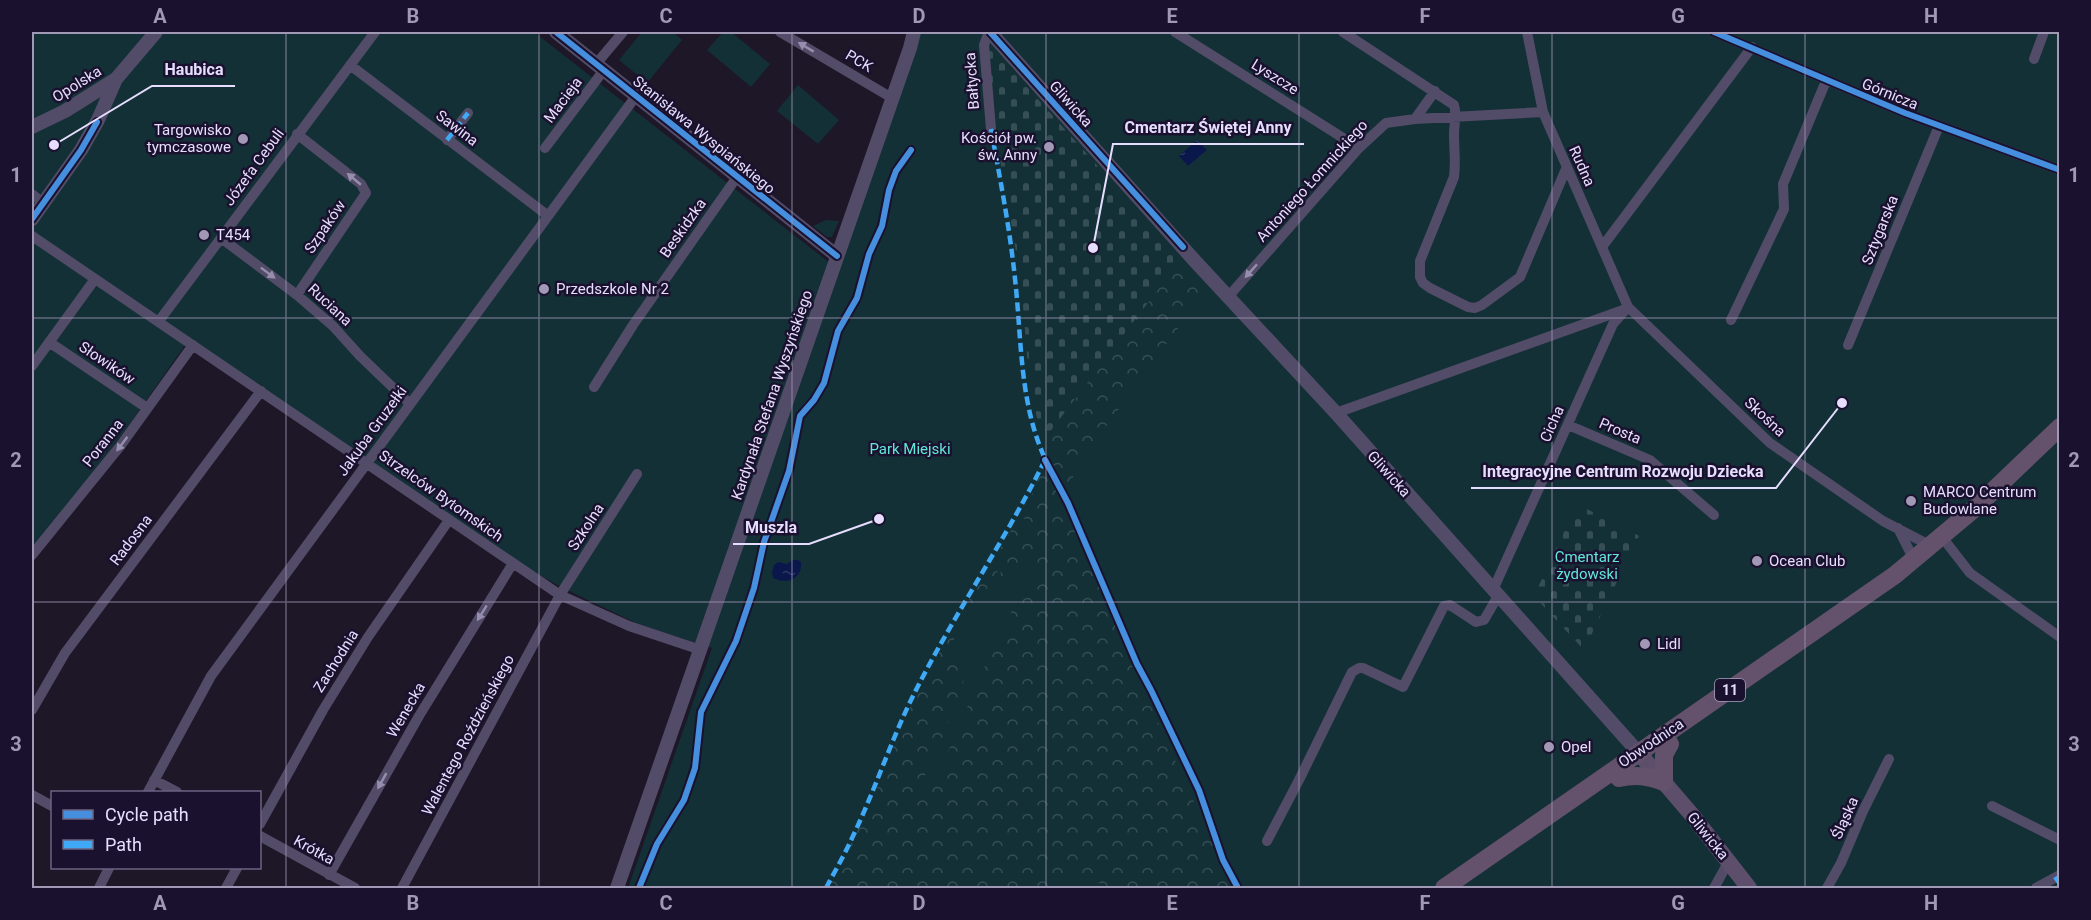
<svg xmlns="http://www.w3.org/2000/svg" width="2091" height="920" viewBox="0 0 2091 920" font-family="Roboto,sans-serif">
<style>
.green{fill:#143037}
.forest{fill:url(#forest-crowns);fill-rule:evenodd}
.cemetery{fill:url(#cemetery-stones)}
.water{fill:url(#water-ripples)}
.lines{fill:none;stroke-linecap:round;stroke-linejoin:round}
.minor{stroke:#524c68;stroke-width:10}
.tertiary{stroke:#524c68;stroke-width:14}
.primary{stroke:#5d4e6c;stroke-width:16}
.trunk{stroke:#64516c;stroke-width:18}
.quiet{stroke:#3fa9f5;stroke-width:4.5;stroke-dasharray:9 4.5;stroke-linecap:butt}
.cycleway-casing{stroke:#1a112e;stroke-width:10}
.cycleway{stroke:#468fdf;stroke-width:6}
.oneway{fill:#958eac}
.grid{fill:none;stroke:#a098b4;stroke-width:1.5;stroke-opacity:0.55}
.poi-dot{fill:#a098b4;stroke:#1a112e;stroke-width:2}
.labels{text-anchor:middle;stroke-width:5;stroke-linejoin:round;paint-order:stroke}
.shield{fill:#1a112e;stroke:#aaa0c0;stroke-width:1.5}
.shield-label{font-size:14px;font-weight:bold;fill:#e7deff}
.street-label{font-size:15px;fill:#e7deff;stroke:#1a112e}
.poi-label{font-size:15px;fill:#e7deff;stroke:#1a112e;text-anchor:start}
.park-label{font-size:15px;fill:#62e7db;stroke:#1a112e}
.leader{fill:none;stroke:#e7deff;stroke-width:2}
.callout-dot{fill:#e7deff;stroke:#1a112e;stroke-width:2}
.callout-label{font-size:16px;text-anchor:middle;font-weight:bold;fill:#e7deff;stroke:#1a112e;stroke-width:5;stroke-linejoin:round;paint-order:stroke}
.neatline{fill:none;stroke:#a098b4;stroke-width:2}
.grid-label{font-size:20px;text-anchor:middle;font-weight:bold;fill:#a098b4}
</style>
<defs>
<pattern id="forest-crowns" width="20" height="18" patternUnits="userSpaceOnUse" patternTransform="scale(1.5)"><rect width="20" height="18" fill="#143037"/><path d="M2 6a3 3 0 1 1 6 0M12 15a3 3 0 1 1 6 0" fill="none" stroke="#364e55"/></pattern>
<pattern id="cemetery-stones" width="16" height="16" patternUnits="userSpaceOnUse" patternTransform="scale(1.5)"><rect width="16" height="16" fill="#143037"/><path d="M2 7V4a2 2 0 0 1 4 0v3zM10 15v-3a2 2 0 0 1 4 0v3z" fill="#364e55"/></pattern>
<pattern id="water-ripples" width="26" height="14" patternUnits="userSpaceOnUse" patternTransform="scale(1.5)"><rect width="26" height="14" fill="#0a174b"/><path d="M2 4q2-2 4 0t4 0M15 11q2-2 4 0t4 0" fill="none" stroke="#2e3866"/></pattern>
</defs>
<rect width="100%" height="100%" fill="#1d1728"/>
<path class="green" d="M32,32H534L830,263L909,32H2059V888H628L712,648L638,624L561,587L494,550L190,338L124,432L32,551Z
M642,32H673L682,40L647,83L619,60Z
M723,32H731L770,64L751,87L707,50Z
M798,85L839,120L818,144L777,111Z
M826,220L839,221L832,237H827L813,226Z"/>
<path class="forest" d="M1181,259L1206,290L1091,447L1066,489L1057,475L1043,441Z
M1045,472L1060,497L1090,565L1122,643L1233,888H1109L1070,869L1059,888H829L872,801L897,736L913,701L959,616L1029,501L1040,475ZM1022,517L1040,529L1032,541L1015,529ZM1006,557L1008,558L1000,572L1001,573L994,582L1000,586L1012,562L1017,566L1018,564L1024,567L1025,566L1036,572L1037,577L1032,581L1028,579V588L1018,591L1009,602C1015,625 1011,630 994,645L939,773L941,776L933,787L926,784L923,779L936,754L969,667L946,655L977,596L986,590Z"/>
<path class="cemetery" d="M993,49L1181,259L1043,441L1030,391L1021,281L994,124L989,50Z
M1577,504L1639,536L1584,650L1534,596Z"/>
<path class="water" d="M1197,140L1207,150L1188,166L1179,156Z
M793,560H798L801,562C803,579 786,585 773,578L772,572L774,565L778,562L787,564Z"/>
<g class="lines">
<path class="minor" d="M780,32L892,98
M989,32L984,45L991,129
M1175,32L1359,148
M1343,32L1454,105C1457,114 1454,124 1454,134C1454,149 1456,162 1454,177L1420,261V277L1423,283L1430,288L1468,307L1475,308L1482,305L1520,277L1566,169
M1527,32L1543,112L1628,307L1770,443L1883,521L1931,546
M1714,32L1905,113L2060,170
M2034,59L2044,32
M596,64L623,32
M350,65L547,215
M1415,119L1435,91
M447,140L468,113
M545,148L604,70
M32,194L43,203
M32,236L560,595L629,626L701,650
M221,238L297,295L333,326L360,356L410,404
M1602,247L1752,47
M297,295L366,193L361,184L297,134
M1228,297L1359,148L1386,123L1415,119L1543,112
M1731,320L1784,209L1783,184L1826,81
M159,321L375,32
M49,342L147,408
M1848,345L1939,126
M32,366L95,279
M594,387L633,325L737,177
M1336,413L1623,310
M1568,425L1650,460L1714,515
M1898,528L1914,560
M1942,537L1970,573L2060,637
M32,555L121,445L193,345
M1493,590L1613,324L1628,307
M32,710L65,653L261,391
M154,780L177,792
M148,792L211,676L636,96
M32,795L52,806
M1992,806L2060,840
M260,824L323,710L368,637L449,520
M260,836L355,888
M1267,841L1299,780L1352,672L1359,668H1363L1403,687L1444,606L1450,605L1476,622L1484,620L1498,596
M329,875L419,716L513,563
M99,888L109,868
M226,888L237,868
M402,888L560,595L637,474
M1714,888L1729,861
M1827,888L1841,863L1863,811L1889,759
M2036,888L2060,875"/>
<path class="tertiary" d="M556,32L837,256
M990,32L1194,260L1336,413L1638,752
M32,127L65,111L116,79L156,32
M32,219L81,150L98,120L116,79
M617,888L910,48L914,32"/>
<path class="primary" d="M1638,752L1692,815L1749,888"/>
<path class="trunk" d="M1619,778C1636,774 1648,776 1664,782V755L1670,744
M1444,888L1895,575L1975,508L2060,427"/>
<path class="quiet" d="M991,129C1000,179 1010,229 1015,279C1022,341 1019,405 1047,463
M447,140L468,113
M2055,877L2060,884
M826,888C835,871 845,854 853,836C876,788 892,737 916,690C956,611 1006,539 1045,460"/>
<g class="cycleway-casing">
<path id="cycleway" d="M556,32L837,256
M990,32L1183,247
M1714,32L1905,113L2060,170
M32,219L81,150L97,122
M1045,460L1068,503L1137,664L1151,690L1199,790L1223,860L1238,888
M639,888L657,844L684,800L695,768L701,712L736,641L754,588L764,542L789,471L800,416L814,400L824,383L838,331L857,298L869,254L882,226L889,190L896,171L911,150"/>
</g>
<use href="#cycleway" class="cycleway"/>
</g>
<defs><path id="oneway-solid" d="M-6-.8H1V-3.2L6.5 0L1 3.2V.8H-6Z" transform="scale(1.5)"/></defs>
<g class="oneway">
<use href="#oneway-solid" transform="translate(806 47) rotate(-149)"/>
<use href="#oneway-solid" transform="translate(354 179) rotate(-140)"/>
<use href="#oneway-solid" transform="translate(1251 271) rotate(132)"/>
<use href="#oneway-solid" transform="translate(268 273) rotate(37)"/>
<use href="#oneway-solid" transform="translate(122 444) rotate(127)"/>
<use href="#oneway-solid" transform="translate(482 613) rotate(122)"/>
<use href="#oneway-solid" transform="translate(382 781) rotate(119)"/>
</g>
<path class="grid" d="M286,32V888M539,32V888M792,32V888M1046,32V888M1299,32V888M1552,32V888M1805,32V888M32,318H2060M32,602H2060"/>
<g class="poi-dot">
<circle cx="243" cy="139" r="6"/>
<circle cx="1049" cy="147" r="6"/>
<circle cx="204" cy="235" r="6"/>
<circle cx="544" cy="289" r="6"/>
<circle cx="1911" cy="501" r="6"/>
<circle cx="1757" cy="561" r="6"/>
<circle cx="1645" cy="644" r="6"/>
<circle cx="1549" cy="747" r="6"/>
</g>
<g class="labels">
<rect class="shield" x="1715" y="679" width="30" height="22" rx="4.5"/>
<g class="shield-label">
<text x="1730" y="695">11</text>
</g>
<g class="street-label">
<text transform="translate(859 61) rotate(31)" y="5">PCK</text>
<text transform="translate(1275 77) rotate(32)" y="5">Lyszcze</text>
<text transform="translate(972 81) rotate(-94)" y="5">Bałtycka</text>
<text transform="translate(77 84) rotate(-32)" y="5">Opolska</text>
<text transform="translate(1890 94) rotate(22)" y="5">Górnicza</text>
<text transform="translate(563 100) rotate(-53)" y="5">Macieja</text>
<text transform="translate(1071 104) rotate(48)" y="5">Gliwicka</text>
<text transform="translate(457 128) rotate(37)" y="5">Sawina</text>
<text transform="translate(704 135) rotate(39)" y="5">Stanisława Wyspiańskiego</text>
<text transform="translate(1582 166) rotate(66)" y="5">Rudna</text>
<text transform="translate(254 167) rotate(-54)" y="5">Józefa Cebuli</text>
<text transform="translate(1312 181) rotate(-48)" y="5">Antoniego Łomnickiego</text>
<text transform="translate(325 227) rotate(-56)" y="5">Szpaków</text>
<text transform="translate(683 228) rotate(-55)" y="5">Beskidzka</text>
<text transform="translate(1880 230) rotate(-68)" y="5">Sztygarska</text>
<text transform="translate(330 305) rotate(43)" y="5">Ruciana</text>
<text transform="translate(107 363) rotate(34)" y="5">Słowików</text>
<text transform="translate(772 395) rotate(-71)" y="5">Kardynała Stefana Wyszyńskiego</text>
<text transform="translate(1765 417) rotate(43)" y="5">Skośna</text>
<text transform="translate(1552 424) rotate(-66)" y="5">Cicha</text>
<text transform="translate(372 431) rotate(-54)" y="5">Jakuba Gruzełki</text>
<text transform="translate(1620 431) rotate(23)" y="5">Prosta</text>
<text transform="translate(103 443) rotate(-52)" y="5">Poranna</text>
<text transform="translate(1389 474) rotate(48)" y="5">Gliwicka</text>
<text transform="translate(441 496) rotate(35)" y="5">Strzelców Bytomskich</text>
<text transform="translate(586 527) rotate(-57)" y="5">Szkolna</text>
<text transform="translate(131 540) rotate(-53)" y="5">Radosna</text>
<text transform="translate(336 661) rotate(-58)" y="5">Zachodnia</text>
<text transform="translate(406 710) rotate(-60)" y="5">Wenecka</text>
<text transform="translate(468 735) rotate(-62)" y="5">Walentego Roździeńskiego</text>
<text transform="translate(1651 743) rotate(-34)" y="5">Obwodnica</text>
<text transform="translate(1845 818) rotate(-66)" y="5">Śląska</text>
<text transform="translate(1708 836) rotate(51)" y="5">Gliwicka</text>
<text transform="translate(314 850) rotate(29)" y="5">Krótka</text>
</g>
<g class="poi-label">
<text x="231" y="135" text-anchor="end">Targowisko<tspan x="231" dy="17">tymczasowe</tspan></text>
<text x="1037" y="143" text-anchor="end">Kościół pw.<tspan x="1037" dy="17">św. Anny</tspan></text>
<text x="216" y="240">T454</text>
<text x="556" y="294">Przedszkole Nr 2</text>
<text x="1923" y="497">MARCO Centrum<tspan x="1923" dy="17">Budowlane</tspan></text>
<text x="1769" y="566">Ocean Club</text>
<text x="1657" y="649">Lidl</text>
<text x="1561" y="752">Opel</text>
</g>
<g class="park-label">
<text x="910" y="454">Park Miejski</text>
<text x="1587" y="562">Cmentarz<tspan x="1587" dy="17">żydowski</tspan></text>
</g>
</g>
<path class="leader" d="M54 145L152 86H235M1093 248L1113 144H1304M1842 403L1776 488H1471M879 519L809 544H733"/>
<g class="callout-dot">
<circle cx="54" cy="145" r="6"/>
<circle cx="1093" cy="248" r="6"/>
<circle cx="1842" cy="403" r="6"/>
<circle cx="879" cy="519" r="6"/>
</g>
<g class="callout-label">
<text x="194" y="75">Haubica</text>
<text x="1208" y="133">Cmentarz Świętej Anny</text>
<text x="1623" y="477">Integracyjne Centrum Rozwoju Dziecka</text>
<text x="771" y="533">Muszla</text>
</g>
<rect width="2091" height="920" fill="none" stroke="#1a112e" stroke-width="66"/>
<rect x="51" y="791" width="210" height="78" fill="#1a112e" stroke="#6c6382" stroke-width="1.5"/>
<rect x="63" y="810" width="30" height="9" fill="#468fdf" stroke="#6c6382" stroke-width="1.5"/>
<text x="105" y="821" font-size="18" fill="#e7deff">Cycle path</text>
<rect x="63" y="840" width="30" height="9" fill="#3fa9f5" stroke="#6c6382" stroke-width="1.5"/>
<text x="105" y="851" font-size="18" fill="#e7deff">Path</text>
<rect x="33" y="33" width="2025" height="854" class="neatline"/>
<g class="grid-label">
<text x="160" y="23">A</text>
<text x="413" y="23">B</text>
<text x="666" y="23">C</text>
<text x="919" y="23">D</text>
<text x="1172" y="23">E</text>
<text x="1425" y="23">F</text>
<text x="1678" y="23">G</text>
<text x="1931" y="23">H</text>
<text x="16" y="182">1</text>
<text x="2074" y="182">1</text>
<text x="16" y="467">2</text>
<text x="2074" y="467">2</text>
<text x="16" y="751">3</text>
<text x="2074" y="751">3</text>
<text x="160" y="910">A</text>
<text x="413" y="910">B</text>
<text x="666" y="910">C</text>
<text x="919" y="910">D</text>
<text x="1172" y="910">E</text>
<text x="1425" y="910">F</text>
<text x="1678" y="910">G</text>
<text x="1931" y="910">H</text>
</g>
</svg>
